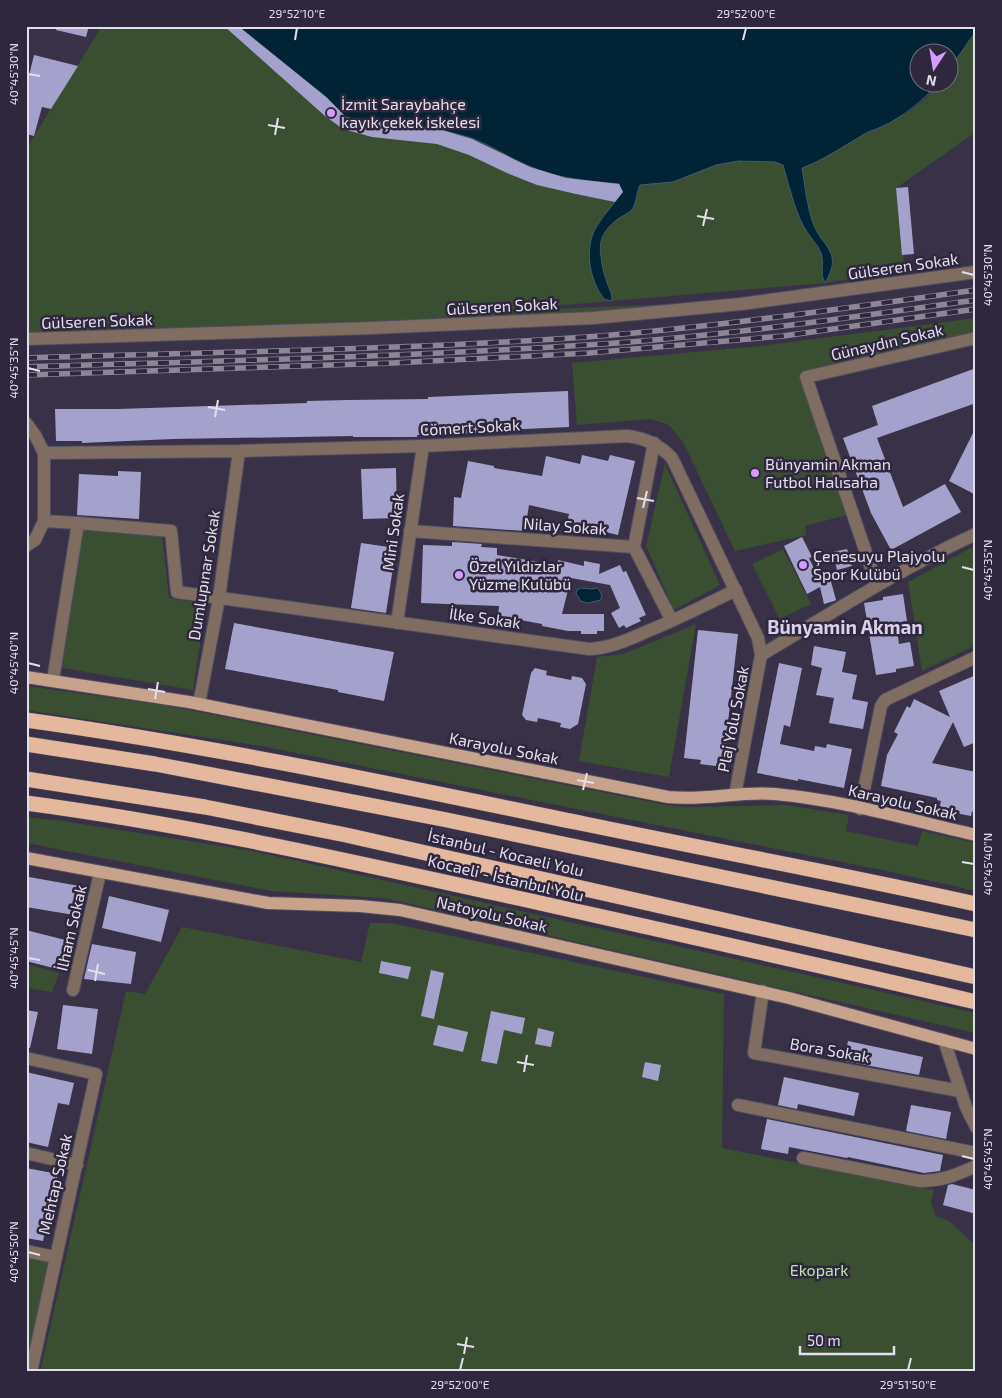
<svg xmlns="http://www.w3.org/2000/svg" width="1002" height="1398" viewBox="0 0 1002 1398" font-family="'Exo 2',sans-serif">
<style>
.green{fill:#3a4f31}
.water{fill:#002435;stroke:#445c6c}
.building{fill:#a4a2cd}
.lines{fill:none;stroke-linecap:round;stroke-linejoin:round}
.minor-casing{stroke:#544d61;stroke-width:14}
.major-casing{stroke:#544d61;stroke-width:14}
.highway-casing{stroke:#544d61;stroke-width:16}
.minor{stroke:#7f6d62;stroke-width:12}
.major{stroke:#c7a38c;stroke-width:12}
.highway{stroke:#e3b89c;stroke-width:15}
.rail-casing{stroke:#8d8698;stroke-width:5.5}
.rail{stroke:#2f273d;stroke-width:4;stroke-dasharray:11;stroke-linecap:butt}
.ticks{fill:none;stroke:#e3deec;stroke-width:2}
.poi-dot{fill:#d39cfc;stroke:#2f273d;stroke-width:2}
.labels{text-anchor:middle;stroke-width:5;stroke-linejoin:round;paint-order:stroke}
.poi-label{font-size:16px;fill:#e3deec;stroke:#2f273d;text-anchor:start}
.street-label{font-size:16px;fill:#e3deec;stroke:#2f273d}
.park-label{font-size:16px;fill:#b9e5a8;stroke:#2f273d}
.quarter-label{font-size:19px;font-weight:bold;fill:#d9d0ec;stroke:#2f273d}
.neatline{fill:none;stroke:#e3deec;stroke-width:2}
.ticks-label{font-size:12px;text-anchor:middle;fill:#e3deec}
</style>
<rect width="100%" height="100%" fill="#393147"/>
<path class="green" d="M102,26H238L326,97L337,110L354,119L404,124L442,130L472,139L494,149L589,181L640,185L695,172L716,165L739,161L775,162L783,165C826,148 892,130 926,98C931,93 934,87 938,83L950,82V68L976,31V132L896,188L905,270L825,283L493,311L677,304L547,315L26,333V149Z
M976,318V334L800,373L847,515L805,526L807,535L735,551L683,442L669,425L651,419L577,425L572,363L760,346Z
M665,464L720,585L674,610L646,546Z
M83,527L162,536L169,598L206,604L193,690L62,668Z
M976,545V645L922,671L908,582Z
M783,549L811,604L780,619L752,564Z
M696,624L669,777L579,761L597,657L623,654Z
M26,686L164,705L667,805L685,807L787,805L849,815L846,831L918,846L922,831L976,843V891L887,871L261,746L26,710Z
M26,817L63,821L253,851L976,1013V1033L397,901L381,898L271,891L26,843Z
M370,923H391L724,994L722,1148L934,1190L931,1203L936,1216L949,1221L976,1246V1372H40L126,991L145,994L182,927L361,962Z
M26,964L59,973L52,992L26,988Z
M26,1257L49,1262L30,1353L26,1352Z"/>
<path class="water" d="M238,26H976V31L950,68V52H920V82L938,83C923,101 903,117 881,127C875,130 868,131 863,135C842,147 824,160 802,168C805,186 807,206 813,223C822,248 844,251 825,283C819,272 825,265 821,253C818,245 809,236 804,227C794,208 789,186 783,165L775,162L739,161L716,165L673,182L640,185C636,193 637,204 631,211C627,214 622,216 618,219C605,228 598,240 601,256C602,264 603,272 606,279C608,288 612,290 612,301L604,299C590,281 584,250 595,229C602,217 614,204 622,192L619,184C589,181 558,179 529,166C509,158 491,145 471,138C433,126 393,122 354,119L346,117L326,97Z
M581,588L592,589L597,588C601,592 602,594 601,600L587,603L581,601L576,594L577,590Z"/>
<path class="building" d="M57,26H89L86,37L56,30Z
M224,26H238L326,97L346,117L354,119L409,125L442,130L472,139L530,167L566,178L619,184L623,192L615,202L576,194L537,185L507,173L469,155L437,144L372,137L343,129L325,116Z
M34,55L78,66L51,109L42,107L34,136L26,134V88Z
M908,187L914,254L902,255L896,188Z
M976,368V403L877,438L903,507L945,484L961,512L891,550L871,513L843,438L878,425L872,406Z
M568,391L569,427L479,431L480,433L417,435V437H353V436L173,439L82,443V441H56L55,409H118L307,403V401L348,400L428,399V397Z
M976,427V495L949,481Z
M582,455L608,461L610,455L635,461L618,535L593,529L592,533L566,527L569,514L529,505L525,531L453,526L454,497L461,498L468,461L494,466V468L542,476L546,456L580,464Z
M396,468L397,518L363,519L361,469Z
M118,471L141,472L139,519L77,515L79,474L118,476Z
M802,537L812,557L809,558L818,577L829,574L836,600L834,601L824,604L820,587L807,594L784,546Z
M452,542L482,544L481,547L497,548V555L557,565L558,560L584,566V561L600,564L599,574L620,565L623,572L626,571L646,615L639,618L641,621L626,628L624,625L619,628L611,613L620,608L610,585L571,578L562,614H604V631H597V634H581V631H568L542,626V624L498,616L499,606L421,603L423,545L452,546Z
M361,543L396,548L386,613L351,608Z
M847,549L852,566L837,570L833,552Z
M903,594L907,621L896,623L899,644L910,642L914,666L896,669V672L876,675L864,603L883,600V597Z
M234,623L394,652L384,701L338,692V690L225,669Z
M698,630L738,634L723,767L700,764L701,760L684,758Z
M814,646L846,652L842,672L857,675L852,699L868,702L863,729L829,723L834,698L816,695L822,668L811,665Z
M779,663L802,668L790,727L784,725L780,744L814,751L815,746L826,748L827,744L852,749L844,788L798,779V781L757,773Z
M535,668L547,671L546,675L571,680L572,676L582,678L586,684L578,724L570,729L560,727L561,723L538,718L537,722L526,720L522,715L531,673Z
M976,675V742L964,747L953,722L932,763L976,772V800L973,812L972,811L971,816L939,810L941,801L937,800V798L881,786L887,755L898,734L894,732L907,706L910,708L914,699L950,717L939,691Z
M29,877L85,887L80,916L26,907V893Z
M109,896L169,910L161,942L102,928Z
M26,930L73,942L65,971L26,961Z
M92,944L136,952L131,984L84,979Z
M381,961L411,967L408,979L379,973Z
M431,970L444,973L434,1019L421,1016Z
M63,1005L98,1009L92,1054L57,1049Z
M26,1010L38,1012L30,1048H26Z
M491,1011L525,1018L522,1034L504,1030L497,1064L481,1061Z
M438,1025L468,1032L463,1052L433,1045Z
M538,1028L554,1032L551,1047L535,1044Z
M848,1041L923,1057L919,1075L844,1061Z
M645,1062L661,1065L658,1081L642,1077Z
M26,1072L74,1083L69,1105L58,1103L48,1147L26,1142Z
M784,1077L859,1093L854,1116L798,1104L797,1109L778,1105Z
M911,1105L951,1112L946,1139L906,1131Z
M767,1119L943,1155L940,1171L924,1173L848,1157L847,1158L789,1147L788,1154L761,1149Z
M26,1168L58,1174L43,1241L26,1238Z
M952,1184L976,1190V1214L943,1205L948,1185Z"/>
<g class="lines">
<g class="minor-casing">
<path id="minor" d="M26,339L371,328L593,318L741,304L976,272
M26,423L35,435L44,453V521L78,523
M44,453L239,451L423,446L627,436C645,438 659,444 672,458L758,638L761,655L735,795
M410,531L634,547
M26,546L35,540L44,521
M634,547L654,443
M634,547L672,621
M877,585L806,377L976,338
M397,623L423,446
M761,655C832,613 901,568 976,534
M53,680L78,523L171,531L177,592L589,649C610,648 628,640 648,631C678,619 707,604 736,590
M199,704L219,598L239,451
M860,809L881,706L885,700L976,657
M73,990L100,873
M763,991L754,1053L960,1091
M944,1040L966,1107L976,1127
M26,1058L96,1074L31,1372
M738,1105L976,1153
M26,1153L77,1165
M803,1158L920,1181C941,1181 957,1175 976,1166
M26,1251L55,1257"/>
</g>
<g class="major-casing">
<path id="major" d="M26,677L189,702L668,797C704,801 739,791 775,794C842,800 910,820 976,835
M26,858L268,903L360,906L400,910L789,998L976,1049"/>
</g>
<g class="highway-casing">
<path id="highway" d="M26,720C214,746 400,786 585,824C715,851 846,875 976,904
M26,744L155,764L442,819L976,930
M26,779L205,807L346,835L976,977
M26,803C185,824 340,859 495,893C656,929 816,964 976,1002"/>
</g>
<use href="#minor" class="minor"/>
<use href="#major" class="major"/>
<use href="#highway" class="highway"/>
<g class="rail-casing">
<path id="rail" d="M26,358C213,352 400,350 586,337C716,327 846,308 976,290
M26,367C213,361 400,357 586,345C717,337 846,318 976,300
M26,375L393,363L589,353L783,336L976,309"/>
</g>
<use href="#rail" class="rail"/>
</g>
<path class="ticks" d="M295,40L297,28M743,40L746,28M28,74L40,76M268,125L285,128M275,135L278,118M697,216L714,219M703,226L707,209M962,272L974,275M28,368L40,371M208,407L225,410M215,417L218,400M637,498L654,501M643,508L647,491M962,567L974,570M28,663L40,666M148,689L165,692M155,699L158,682M577,780L594,783M583,790L587,773M962,862L974,864M28,958L40,960M88,970L105,974M95,981L98,964M517,1062L534,1065M524,1072L527,1055M962,1156L974,1159M28,1252L40,1255M457,1344L474,1347M464,1354L467,1337M460,1370L463,1358M908,1370L911,1358"/>
<g class="poi-dot">
<circle cx="331" cy="113" r="5"/>
<circle cx="755" cy="473" r="5"/>
<circle cx="803" cy="565" r="5"/>
<circle cx="459" cy="575" r="5"/>
</g>
<g class="labels">
<g class="poi-label">
<text x="341" y="110">İzmit Saraybahçe<tspan x="341" dy="18">kayık çekek iskelesi</tspan></text>
<text x="765" y="470">Bünyamin Akman<tspan x="765" dy="18">Futbol Halısaha</tspan></text>
<text x="813" y="562">Çenesuyu Plajyolu<tspan x="813" dy="18">Spor Kulübü</tspan></text>
<text x="469" y="572">Özel Yıldızlar<tspan x="469" dy="18">Yüzme Kulübü</tspan></text>
</g>
<g class="street-label">
<text transform="translate(903 266) rotate(-8)" y="6">Gülseren Sokak</text>
<text transform="translate(502 306) rotate(-3)" y="6">Gülseren Sokak</text>
<text transform="translate(97 321) rotate(-2)" y="6">Gülseren Sokak</text>
<text transform="translate(887 342) rotate(-13)" y="6">Günaydın Sokak</text>
<text transform="translate(470 427) rotate(-3)" y="6">Cömert Sokak</text>
<text transform="translate(565 526) rotate(4)" y="6">Nilay Sokak</text>
<text transform="translate(393 532) rotate(-82)" y="6">Mini Sokak</text>
<text transform="translate(204 575) rotate(-81)" y="6">Dumlupınar Sokak</text>
<text transform="translate(485 618) rotate(8)" y="6">İlke Sokak</text>
<text transform="translate(733 719) rotate(-79)" y="6">Plaj Yolu Sokak</text>
<text transform="translate(504 748) rotate(11)" y="6">Karayolu Sokak</text>
<text transform="translate(903 802) rotate(13)" y="6">Karayolu Sokak</text>
<text transform="translate(506 853) rotate(13)" y="6">İstanbul - Kocaeli Yolu</text>
<text transform="translate(506 878) rotate(13)" y="6">Kocaeli - İstanbul Yolu</text>
<text transform="translate(492 914) rotate(13)" y="6">Natoyolu Sokak</text>
<text transform="translate(71 928) rotate(-77)" y="6">İlham Sokak</text>
<text transform="translate(830 1050) rotate(10)" y="6">Bora Sokak</text>
<text transform="translate(55 1184) rotate(-77)" y="6">Mehtap Sokak</text>
</g>
<g class="park-label">
<text x="819" y="1276">Ekopark</text>
</g>
<g class="quarter-label">
<text x="845" y="634">Bünyamin Akman</text>
</g>
</g>
<rect width="1002" height="1398" fill="none" stroke="#2f273d" stroke-width="55"/>
<g transform="translate(934 68) rotate(192)"><circle r="24" fill="#2f273d" stroke="#777083"/>
<path d="M0-4L9 19L0 12L-9 19Z" fill="#d39cfc"/>
<text y="-8" font-size="14" font-weight="bold" text-anchor="middle" fill="#e3deec">N</text>
</g>
<path d="M800 1346v8h94v-8" fill="none" stroke="#e3deec" stroke-width="2.5"/>
<text x="807" y="1346" font-size="15" fill="#e3deec" stroke="#2f273d" stroke-width="4" paint-order="stroke">50 m</text>
<rect x="28" y="28" width="946" height="1342" class="neatline"/>
<g class="ticks-label">
<text x="297" y="18">29°52'10"E</text>
<text x="746" y="18">29°52'00"E</text>
<text transform="translate(14 74) rotate(-90)" y="4">40°45'30"N</text>
<text transform="translate(988 275) rotate(-90)" y="4">40°45'30"N</text>
<text transform="translate(14 368) rotate(-90)" y="4">40°45'35"N</text>
<text transform="translate(988 570) rotate(-90)" y="4">40°45'35"N</text>
<text transform="translate(14 663) rotate(-90)" y="4">40°45'40"N</text>
<text transform="translate(988 864) rotate(-90)" y="4">40°45'40"N</text>
<text transform="translate(14 958) rotate(-90)" y="4">40°45'45"N</text>
<text transform="translate(988 1159) rotate(-90)" y="4">40°45'45"N</text>
<text transform="translate(14 1252) rotate(-90)" y="4">40°45'50"N</text>
<text x="460" y="1389">29°52'00"E</text>
<text x="908" y="1389">29°51'50"E</text>
</g>
</svg>
